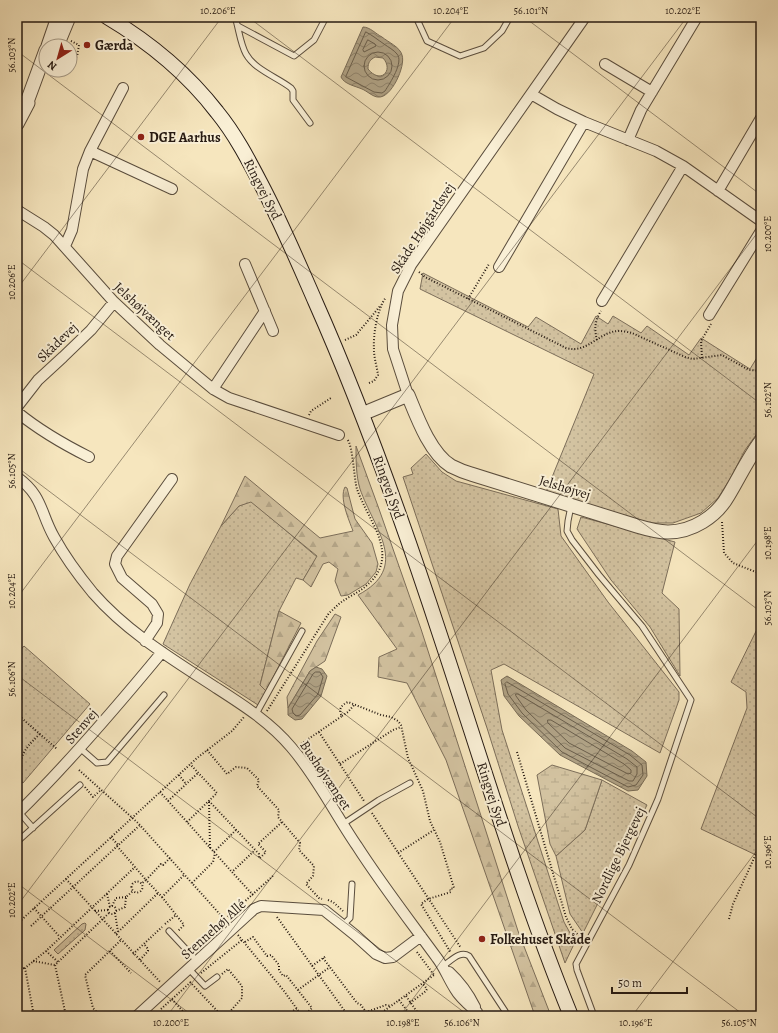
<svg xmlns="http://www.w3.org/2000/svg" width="778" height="1033" viewBox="0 0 778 1033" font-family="Alegreya,serif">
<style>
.green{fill:url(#green-dots);stroke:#7c6e5a}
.forest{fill:url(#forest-firs);stroke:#7c6e5a}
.wetland{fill:url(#wetland-marsh);stroke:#7c6e5a}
.water{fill:url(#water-waves);stroke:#786b56;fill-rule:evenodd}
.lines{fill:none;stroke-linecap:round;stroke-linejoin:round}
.shore{stroke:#6a5e4b;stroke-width:1}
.service-casing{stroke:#5a4d3d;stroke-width:7}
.minor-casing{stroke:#5a4d3d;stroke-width:12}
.tertiary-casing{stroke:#5a4d3d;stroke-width:15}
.secondary-casing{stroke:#261a12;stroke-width:16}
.path{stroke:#261a12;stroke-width:2;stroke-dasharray:1 2;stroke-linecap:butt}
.service{stroke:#f9efd5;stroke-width:5}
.minor{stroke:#f9efd5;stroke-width:10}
.tertiary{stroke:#f9efd5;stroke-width:13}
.secondary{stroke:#f9efd5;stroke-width:14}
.ticks{fill:none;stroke:#261a12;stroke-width:1;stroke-opacity:0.45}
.poi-dot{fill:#8f2418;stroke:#f9efd5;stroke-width:1.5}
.labels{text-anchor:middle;stroke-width:4;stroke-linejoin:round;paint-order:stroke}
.poi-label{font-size:14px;font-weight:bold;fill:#261a12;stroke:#f9efd5;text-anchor:start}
.street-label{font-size:14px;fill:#261a12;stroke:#f9efd5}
.neatline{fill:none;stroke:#261a12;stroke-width:1.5}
.ticks-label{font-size:10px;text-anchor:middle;fill:#261a12}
</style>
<defs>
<pattern id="green-dots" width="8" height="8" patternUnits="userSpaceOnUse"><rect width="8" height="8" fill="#d3c3a1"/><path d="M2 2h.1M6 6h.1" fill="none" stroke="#b5a78a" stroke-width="1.8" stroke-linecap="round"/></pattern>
<pattern id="forest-firs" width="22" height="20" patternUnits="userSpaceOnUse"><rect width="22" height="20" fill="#d3c3a1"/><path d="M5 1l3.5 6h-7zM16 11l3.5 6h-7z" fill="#b5a78a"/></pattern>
<pattern id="wetland-marsh" width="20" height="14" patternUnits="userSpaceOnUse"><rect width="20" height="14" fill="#d3c3a1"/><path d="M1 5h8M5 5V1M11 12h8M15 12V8" fill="none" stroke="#b5a78a"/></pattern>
<pattern id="water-waves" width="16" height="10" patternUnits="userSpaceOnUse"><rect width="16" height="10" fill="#afa184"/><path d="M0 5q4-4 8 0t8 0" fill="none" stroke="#8e826b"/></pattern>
</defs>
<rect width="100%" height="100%" fill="#f6e6be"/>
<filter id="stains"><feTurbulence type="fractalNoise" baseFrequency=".005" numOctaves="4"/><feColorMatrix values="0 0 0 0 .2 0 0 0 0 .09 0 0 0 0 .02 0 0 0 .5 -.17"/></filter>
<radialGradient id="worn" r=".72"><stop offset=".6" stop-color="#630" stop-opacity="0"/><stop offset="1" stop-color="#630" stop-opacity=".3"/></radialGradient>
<path class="green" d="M423,273L528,327L536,317L581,344L596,316L608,324L613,316L641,333L647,326L689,355L701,338L750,369L761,351V428L745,450L730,479L718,498L701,513L673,523H647L546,492L594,374L420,289Z
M426,454L442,472L456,481L558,509L561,536L608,602L679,692V700L660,753L504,664L491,670L502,730L564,922L575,942L565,963L518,826L487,728L403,477L413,474L411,468Z
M251,501L317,557L303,580L296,578L279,611L260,685L266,691L258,705L163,644L190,584L221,526L239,506Z
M581,517L675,542L662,593L679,609L680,676L650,627L611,580L577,529Z
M761,621V846L756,855L701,829L747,708L746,692L731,682Z
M24,646L90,704L23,783L17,780V654Z
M602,780L647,805L583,933L570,914L556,856L585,830Z
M85,923L86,924L85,930L58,954L54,950L82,924Z"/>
<path class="forest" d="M356,446L379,509L421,629L518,931L551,1016H535L446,760L407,683L378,677L379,657L397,649L358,595C411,567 374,529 360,489C356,476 356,460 356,446Z
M245,476L320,538L353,531C349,520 339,498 345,487L347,488L355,519L372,543L378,564L376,572L366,584L348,595L341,596L335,581L338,569L329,562L323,564L311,587L303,580L317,556L251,502L239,506L221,526Z
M279,611L301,623L266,691L260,685Z
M335,614L341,617L325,661L310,671L288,708L287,697L317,641Z"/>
<path class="wetland" d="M552,765L602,780L585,830L556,856L550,844L537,775Z"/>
<path class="water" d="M363,27C370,27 376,34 382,37C388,42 400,47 402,55C406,66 391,99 378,97C373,97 367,91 362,89C355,86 344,84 341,77ZM375,57L383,58C394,70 381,85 368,69C368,62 370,60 375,57Z
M316,667L322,669L327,676L321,696L302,719L295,720L288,715V708L310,671Z
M507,676L632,751L646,762L647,776L638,790L628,791L560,755L519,716L504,696L501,680Z"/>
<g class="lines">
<path class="shore" d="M366,32C372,35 378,40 384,44C388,47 394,50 397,54C404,62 390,83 385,91L382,93L374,92L346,77Z
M368,40L375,44L376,46L364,52L363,50Z
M364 66a14 14 0 1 1 28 0a14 14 0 1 1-28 0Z
M316,672H320L323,677L318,694L300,715L296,716L293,713L292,709L313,674Z
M507,682L630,755L642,765L643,775L636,785L628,787L562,752L522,713L508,694L505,684Z
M516,694H518L627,759L637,767V774L633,781H629L565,748L526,710L516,696Z
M548,720H551L624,764L631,770V773L628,774L569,743L548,723Z"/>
<g class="service-casing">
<path id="service" d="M235,17C239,29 240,43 246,54C255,70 277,77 291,88L293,91V100L310,123
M416,17L427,41L460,56L484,48L502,31L510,17
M238,26L294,56L314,40L326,17
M571,506L568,521L567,531L572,540L599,575L642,626L691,700L658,799L629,865L576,964L577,970L594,1016
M256,714L302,631
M81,749L97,763L107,762L164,695
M19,812L33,828
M343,824L379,800L410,783
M17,842L80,785
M343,925L350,918L352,884
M169,931L197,961
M443,966C451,961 460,950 469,956L505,1011
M189,969L205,986L217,977"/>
</g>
<g class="minor-casing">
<path id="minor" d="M605,64L652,92
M531,94L557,109L584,122L656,151L683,166L761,221
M17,102L24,110
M628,140L641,110L697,17
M90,151L172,189
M718,191L761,118
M17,210L44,227L54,235L114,302L160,345L213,389L229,398L339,435
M65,246L72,230L83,169L90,151L123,88
M245,264L273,331
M499,267L584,122
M602,301L683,166
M709,315L761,231
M213,389L265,311
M408,395L393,349L392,325L398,291L411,265L585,17
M17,407L38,380L63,357L91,330L114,302
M17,412C39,430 63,444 89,457
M17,477C43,496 40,512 54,537C65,557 79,576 93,593C127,632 172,659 215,687C243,705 270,722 291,747C317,777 335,814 357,846C382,885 410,921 437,958C444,967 448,978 455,989C460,998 469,1005 477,1012
M145,641L157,623L158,614L152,604L122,578L115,564L117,556L172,479
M17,814C69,763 115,709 162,652
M449,972C461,983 468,993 475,1007
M137,1016L254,909L261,906L324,910L355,935L376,954L385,958L393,957L421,936"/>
</g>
<g class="tertiary-casing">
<path id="tertiary" d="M48,46L58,17
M57,46L69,17
M24,110L46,50
M17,124L28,103
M362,414L408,395C417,417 430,453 451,466C457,469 464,472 471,474L637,526C647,529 657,532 668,532C692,532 716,517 728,496C739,478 748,458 761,441"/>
</g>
<g class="secondary-casing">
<path id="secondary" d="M107,17C149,42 187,73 217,112C235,134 248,159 261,184C281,222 298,262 315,301C364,411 404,525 441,638C483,765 521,893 571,1016"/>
</g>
<path class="path" d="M71,41L79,45L77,57
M419,272L425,277L566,348C588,354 599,331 619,331C623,331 628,332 632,333L685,357L693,359L722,355L749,370L761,371
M468,299L489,264
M345,340L356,335L381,305
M597,340C594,329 595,320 601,311
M702,358L701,341L711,324
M369,383L374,381L378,375C377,367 374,358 374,350C373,334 377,310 386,297
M309,415L311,411L331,398
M722,522L724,553L733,563L761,574
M267,711L329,613C334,609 338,604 343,601C350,596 359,592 366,586C402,556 369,523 357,489C354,479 353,445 347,439
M17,714L57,749
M342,716L348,712L355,704
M319,732L364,801
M301,744L342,716C338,710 341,705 348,702L381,715L391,717L398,721L401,725L408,758L423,791L430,821L440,842L454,888L450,889L451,892L428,899L421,904L451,953
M207,750L227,774L236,767L247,768L259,780L257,786L279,810L278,817L300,843L299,850L314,866L313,876L306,884L319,898L322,899
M517,752L566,917L572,929L582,939
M340,764L393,730L401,727
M79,770L138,823L226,921
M179,775L186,784
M17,785C20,759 20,752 40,734
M85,787L93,797L101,790
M160,792L232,872
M168,801L198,773
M209,801L259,854V859
M209,802L210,848
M372,813L461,948
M187,822L217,793L190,764
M111,837L118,845
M117,846L146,880L141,884
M214,852L236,830
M398,853L434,830
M170,858L163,865L161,864L146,880L162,897L185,874
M260,858L266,852L258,844L282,822
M66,879L161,983
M131.5 887a5.5 5.5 0 1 1 11 0a5.5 5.5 0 1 1-11 0Z
M192,883L213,862L215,853
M107,894L110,907
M253,895L232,872L255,850
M162,897L184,925L178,931
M328,900L333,902L343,911
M112,906L116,898L126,897
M108 910a4 4 0 1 1 8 0a4 4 0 1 1-8 0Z
M34,908L60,937
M95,911L109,910
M116,911L125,907L126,897L133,891
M115,913L118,932
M277,917L344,1010L347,1016
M729,919L733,904L761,843
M17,924L197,758L232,731L244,717
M165,924L176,915
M31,926L140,825
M116,934L158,893
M238,935L284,991L302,1016
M201,941L274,875
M245,942L253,937L267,956L271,955L279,965V970L283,976L286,975L312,1008L308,1012L311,1016
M46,951L58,962
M110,951L131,973
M417,952L434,975
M133,954L162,927
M323,958L357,1003L361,1005L366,1012L386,1005L391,1006
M140,960L148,951V949L144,944
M33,961L55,965
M312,966L326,956
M17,969L25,968
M201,973L242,940
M222,974L228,969L242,986V998L226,1016
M190,982L222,1016
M298,990L330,967
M406,996L420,1016
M172,999L187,1016
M399,1000L411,1016
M410,1003L426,991L427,989L423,984
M161,1009L192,981
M368,1011L372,1016
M34,1016L25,968L46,951L135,867
M66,1016L55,965L109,913
M100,1016L93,1008L85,975L121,940
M286,1016L297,1008
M377,1016L434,975"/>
<use href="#service" class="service"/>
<use href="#minor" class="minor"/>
<use href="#tertiary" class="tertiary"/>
<use href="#secondary" class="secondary"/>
</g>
<path class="ticks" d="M248,17L761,404M524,17L761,195M17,51L761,612M17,259L761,820M17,289L222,17M17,467L745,1016M17,598L455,17M17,675L469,1016M17,883L193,1016M17,906L687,17M167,1016L761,228M400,1016L761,536M632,1016L761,845"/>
<g class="poi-dot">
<circle cx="87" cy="45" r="4"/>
<circle cx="141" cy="137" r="4"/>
<circle cx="482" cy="939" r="4"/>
</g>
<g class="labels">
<g class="poi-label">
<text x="95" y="50">Gærda</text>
<text x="149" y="142">DGE Aarhus</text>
<text x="490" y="944">Folkehuset Skåde</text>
</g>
<g class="street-label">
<text transform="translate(263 189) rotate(63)" y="5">Ringvej Syd</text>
<text transform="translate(422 228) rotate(-57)" y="5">Skåde Højgårdsvej</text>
<text transform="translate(145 311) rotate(43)" y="5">Jelshøjvænget</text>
<text transform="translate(57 342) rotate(-44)" y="5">Skådevej</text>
<text transform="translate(389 487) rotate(70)" y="5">Ringvej Syd</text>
<text transform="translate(565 487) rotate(17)" y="5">Jelshøjvej</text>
<text transform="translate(81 726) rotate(-49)" y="5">Stenvej</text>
<text transform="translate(326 775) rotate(56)" y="5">Bushøjvænget</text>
<text transform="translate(492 794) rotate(72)" y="5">Ringvej Syd</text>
<text transform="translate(618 855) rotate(-64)" y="5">Nordlige Bjergevej</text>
<text transform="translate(213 929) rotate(-42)" y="5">Stennehøj Allé</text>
</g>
</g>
<rect width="778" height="1033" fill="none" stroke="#f6e6be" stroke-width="44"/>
<g transform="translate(58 58) rotate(217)"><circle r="19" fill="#f9efd5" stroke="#a59a87"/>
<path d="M0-3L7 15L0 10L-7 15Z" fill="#8f2418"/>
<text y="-6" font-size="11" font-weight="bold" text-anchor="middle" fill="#261a12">N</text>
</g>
<path d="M612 987v6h75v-6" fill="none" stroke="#261a12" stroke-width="2"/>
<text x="618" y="987" font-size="12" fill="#261a12" stroke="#f9efd5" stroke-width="3" paint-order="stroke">50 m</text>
<rect x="22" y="22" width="734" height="989" class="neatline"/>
<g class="ticks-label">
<text x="218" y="14">10.206°E</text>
<text x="451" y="14">10.204°E</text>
<text x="531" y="14">56.101°N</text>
<text x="683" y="14">10.202°E</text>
<text transform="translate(11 55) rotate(-90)" y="4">56.103°N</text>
<text transform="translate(767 234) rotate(-90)" y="4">10.200°E</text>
<text transform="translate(11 282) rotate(-90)" y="4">10.206°E</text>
<text transform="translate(767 400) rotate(-90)" y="4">56.102°N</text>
<text transform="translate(11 471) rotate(-90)" y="4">56.105°N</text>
<text transform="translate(767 543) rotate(-90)" y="4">10.198°E</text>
<text transform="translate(11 591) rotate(-90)" y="4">10.204°E</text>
<text transform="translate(767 608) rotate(-90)" y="4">56.103°N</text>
<text transform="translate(11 679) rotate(-90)" y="4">56.106°N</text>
<text transform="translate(767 852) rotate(-90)" y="4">10.196°E</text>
<text transform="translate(11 900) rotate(-90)" y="4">10.202°E</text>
<text x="171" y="1026">10.200°E</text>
<text x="403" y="1026">10.198°E</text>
<text x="462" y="1026">56.106°N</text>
<text x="636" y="1026">10.196°E</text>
<text x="739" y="1026">56.105°N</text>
</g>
<rect width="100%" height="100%" filter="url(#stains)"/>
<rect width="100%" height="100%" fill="url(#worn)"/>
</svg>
